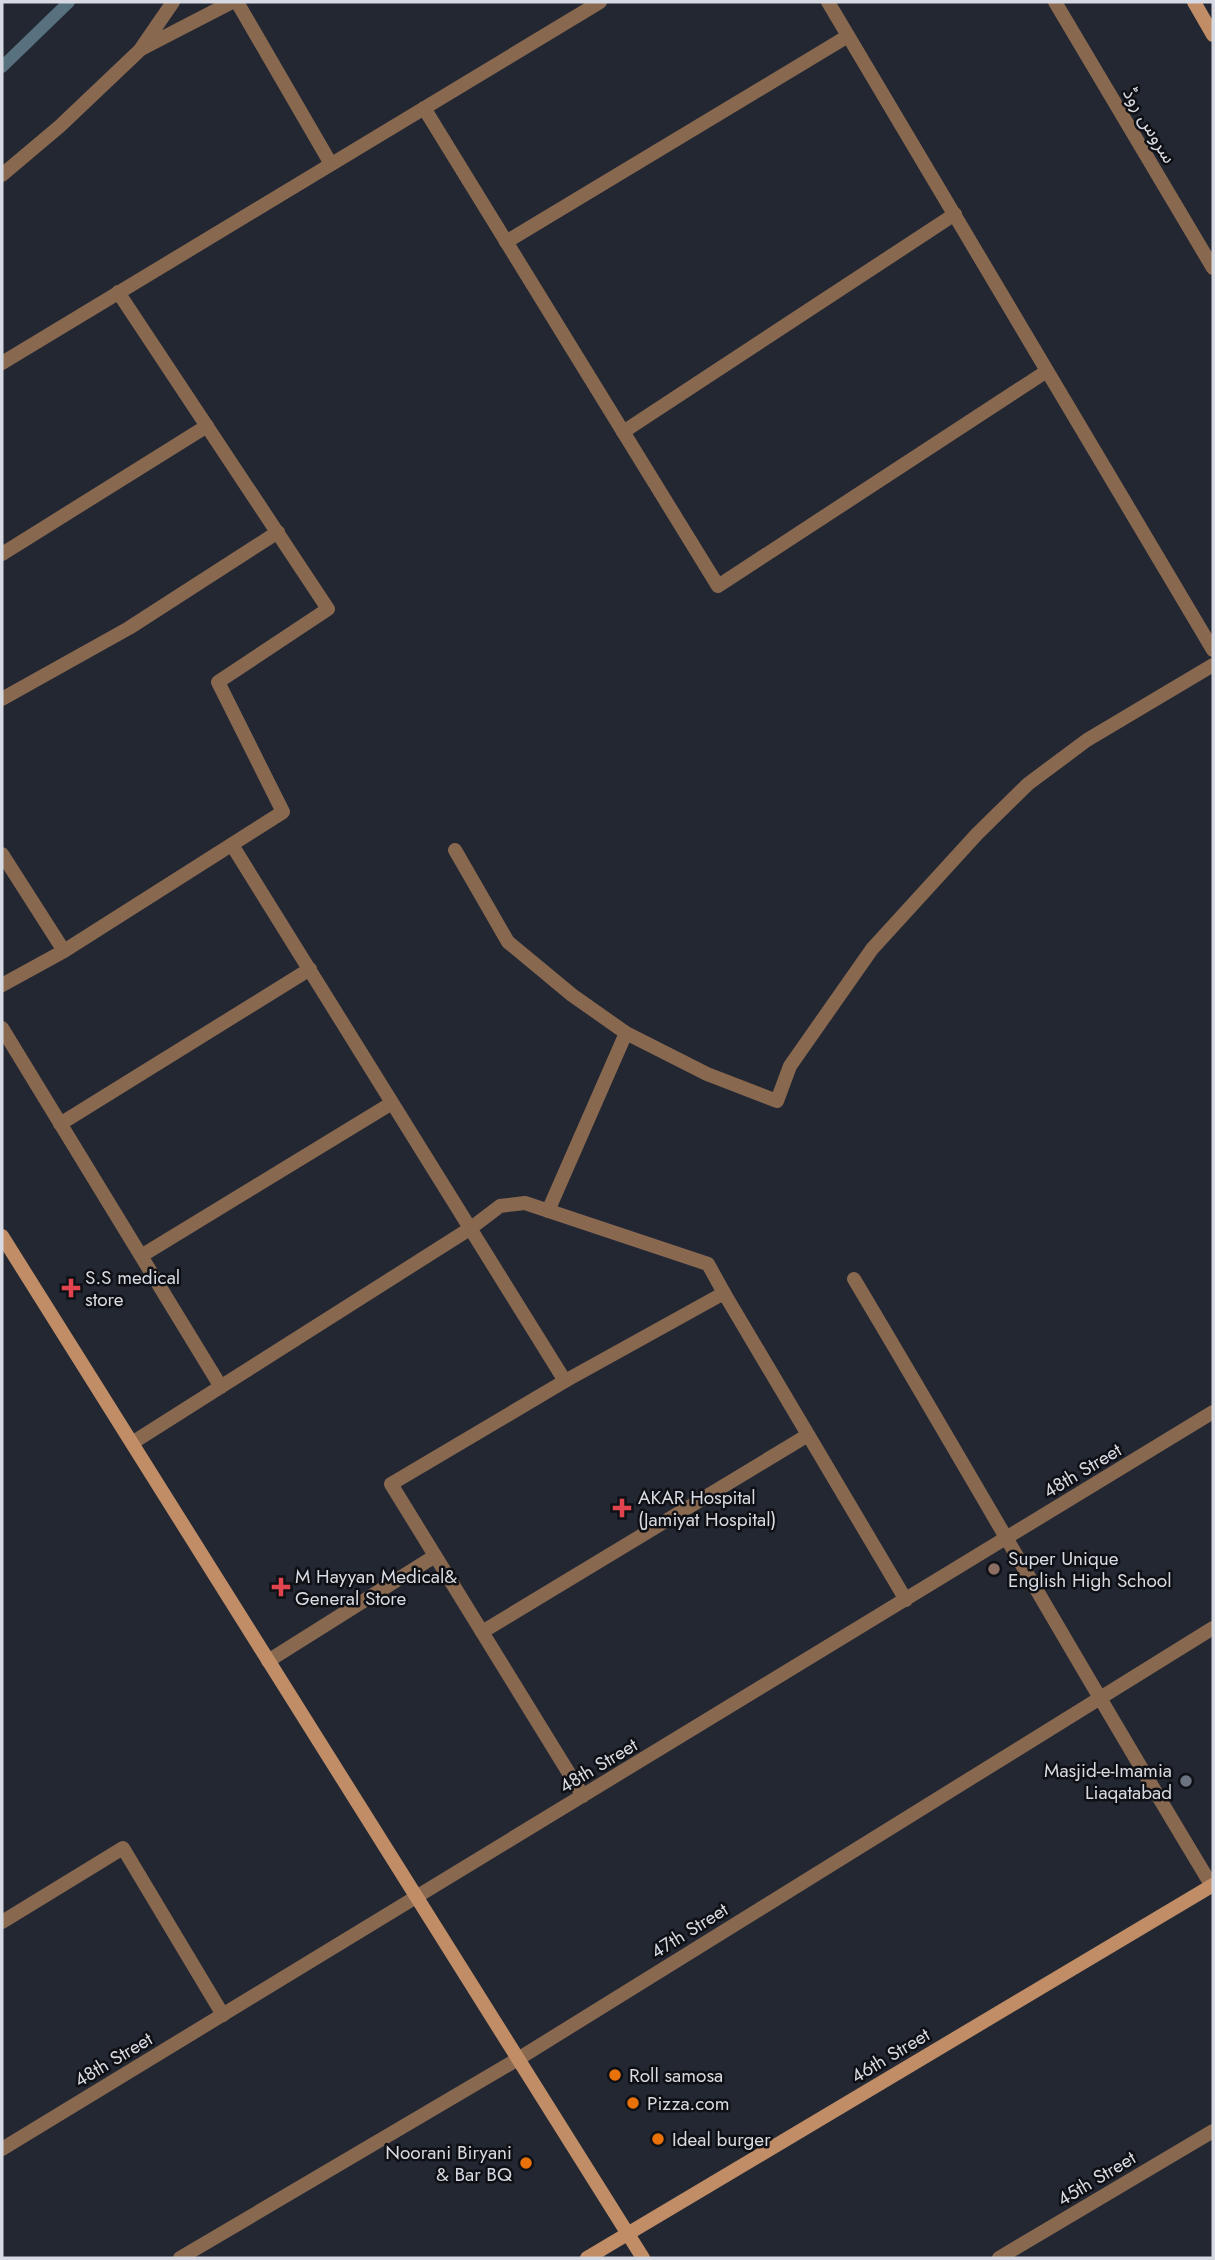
<svg xmlns="http://www.w3.org/2000/svg" width="1215" height="2260" viewBox="0 0 1215 2260" font-family="Jost,'Noto Sans Arabic',sans-serif">
<style>
.lines{fill:none;stroke-linecap:round;stroke-linejoin:round}
.stream{stroke:#57717e;stroke-width:12}
.lane{stroke:#896850;stroke-width:14}
.street{stroke:#896850;stroke-width:14}
.secondary{stroke:#c18d66;stroke-width:14}
.health-dot{fill:#e0444e;stroke:#0e1015;stroke-width:2.5}
.education-dot{fill:#8d6e63;stroke:#0e1015;stroke-width:2.5}
.worship-dot{fill:#6b7280;stroke:#0e1015;stroke-width:2.5}
.food-dot{fill:#e8710a;stroke:#0e1015;stroke-width:2.5}
.labels{text-anchor:middle;stroke-width:5;stroke-linejoin:round;paint-order:stroke}
.street-label{font-size:19px;fill:#d7dae2;stroke:#0e1015}
.poi-label{font-size:19px;fill:#d7dae2;stroke:#0e1015;text-anchor:start}
</style>
<rect width="100%" height="100%" fill="#222732"/>
<g class="lines">
<path class="stream" d="M2,67L69,2"/>
<path class="lane" d="M1055,2L1213,268
M506,242L848,36
M623,432L955,214
M2,554L207,426
M2,699L129,628L278,532
M232,845L565,1381
M455,850L508,942L572,995L626,1033L707,1074L777,1101L790,1066L872,949L977,834L1028,784L1087,740L1213,665
M2,1028L221,1387
M60,1124L310,969
M548,1211L626,1033
M141,1256L392,1103
M132,1443L471,1228L500,1206L525,1203L708,1264L724,1293
M482,1632L808,1435
M268,1661L435,1556
M2,1922L123,1848L223,2015"/>
<path class="street" d="M237,2L331,164
M828,2L1213,650
M141,49L232,2
M424,108L718,586L1047,371
M2,175L60,126L140,50L173,2
M2,363L600,2
M2,854L64,951
M2,985L64,951L283,812L218,682L328,609L118,292
M854,1279C974,1480 1090,1685 1212,1886
M583,1796L391,1484L565,1381L724,1293L906,1600
M2,2149L1213,1412
M180,2258L518,2059L1213,1628
M999,2258L1213,2131"/>
<path class="secondary" d="M1194,2L1213,35
M2,1236L643,2258
M587,2258L1213,1885"/>
</g>
<g class="health-dot">
<path d="M67.5 1277.5h7v7h7v7h-7v7h-7v-7h-7v-7h7z"/>
<path d="M618.5 1497.5h7v7h7v7h-7v7h-7v-7h-7v-7h7z"/>
<path d="M277.5 1576.5h7v7h7v7h-7v7h-7v-7h-7v-7h7z"/>
</g>
<circle class="education-dot" cx="994" cy="1569" r="7"/>
<circle class="worship-dot" cx="1186" cy="1781" r="7"/>
<g class="food-dot">
<circle cx="615" cy="2075" r="7"/>
<circle cx="633" cy="2103" r="7"/>
<circle cx="658" cy="2139" r="7"/>
<circle cx="526" cy="2163" r="7"/>
</g>
<g class="labels">
<g class="street-label">
<text transform="translate(1150 125) rotate(59)" y="7">سروس روڈ</text>
<text transform="translate(1082 1470) rotate(-31)" y="7">48th Street</text>
<text transform="translate(598 1765) rotate(-31)" y="7">48th Street</text>
<text transform="translate(689 1930) rotate(-32)" y="7">47th Street</text>
<text transform="translate(890 2055) rotate(-31)" y="7">46th Street</text>
<text transform="translate(113 2059) rotate(-31)" y="7">48th Street</text>
<text transform="translate(1096 2178) rotate(-31)" y="7">45th Street</text>
</g>
<g class="poi-label">
<text x="85" y="1284">S.S medical<tspan x="85" dy="22">store</tspan></text>
<text x="638" y="1504">AKAR Hospital<tspan x="638" dy="22">(Jamiyat Hospital)</tspan></text>
<text x="1008" y="1565">Super Unique<tspan x="1008" dy="22">English High School</tspan></text>
<text x="295" y="1583">M Hayyan Medical&amp;<tspan x="295" dy="22">General Store</tspan></text>
<text x="1172" y="1777" text-anchor="end">Masjid-e-Imamia<tspan x="1172" dy="22">Liaqatabad</tspan></text>
<text x="629" y="2082">Roll samosa</text>
<text x="647" y="2110">Pizza.com</text>
<text x="672" y="2146">Ideal burger</text>
<text x="512" y="2159" text-anchor="end">Noorani Biryani<tspan x="512" dy="22">&amp; Bar BQ</tspan></text>
</g>
</g>
<rect width="1215" height="2260" fill="none" stroke="#d7dae2" stroke-width="7"/>
</svg>
